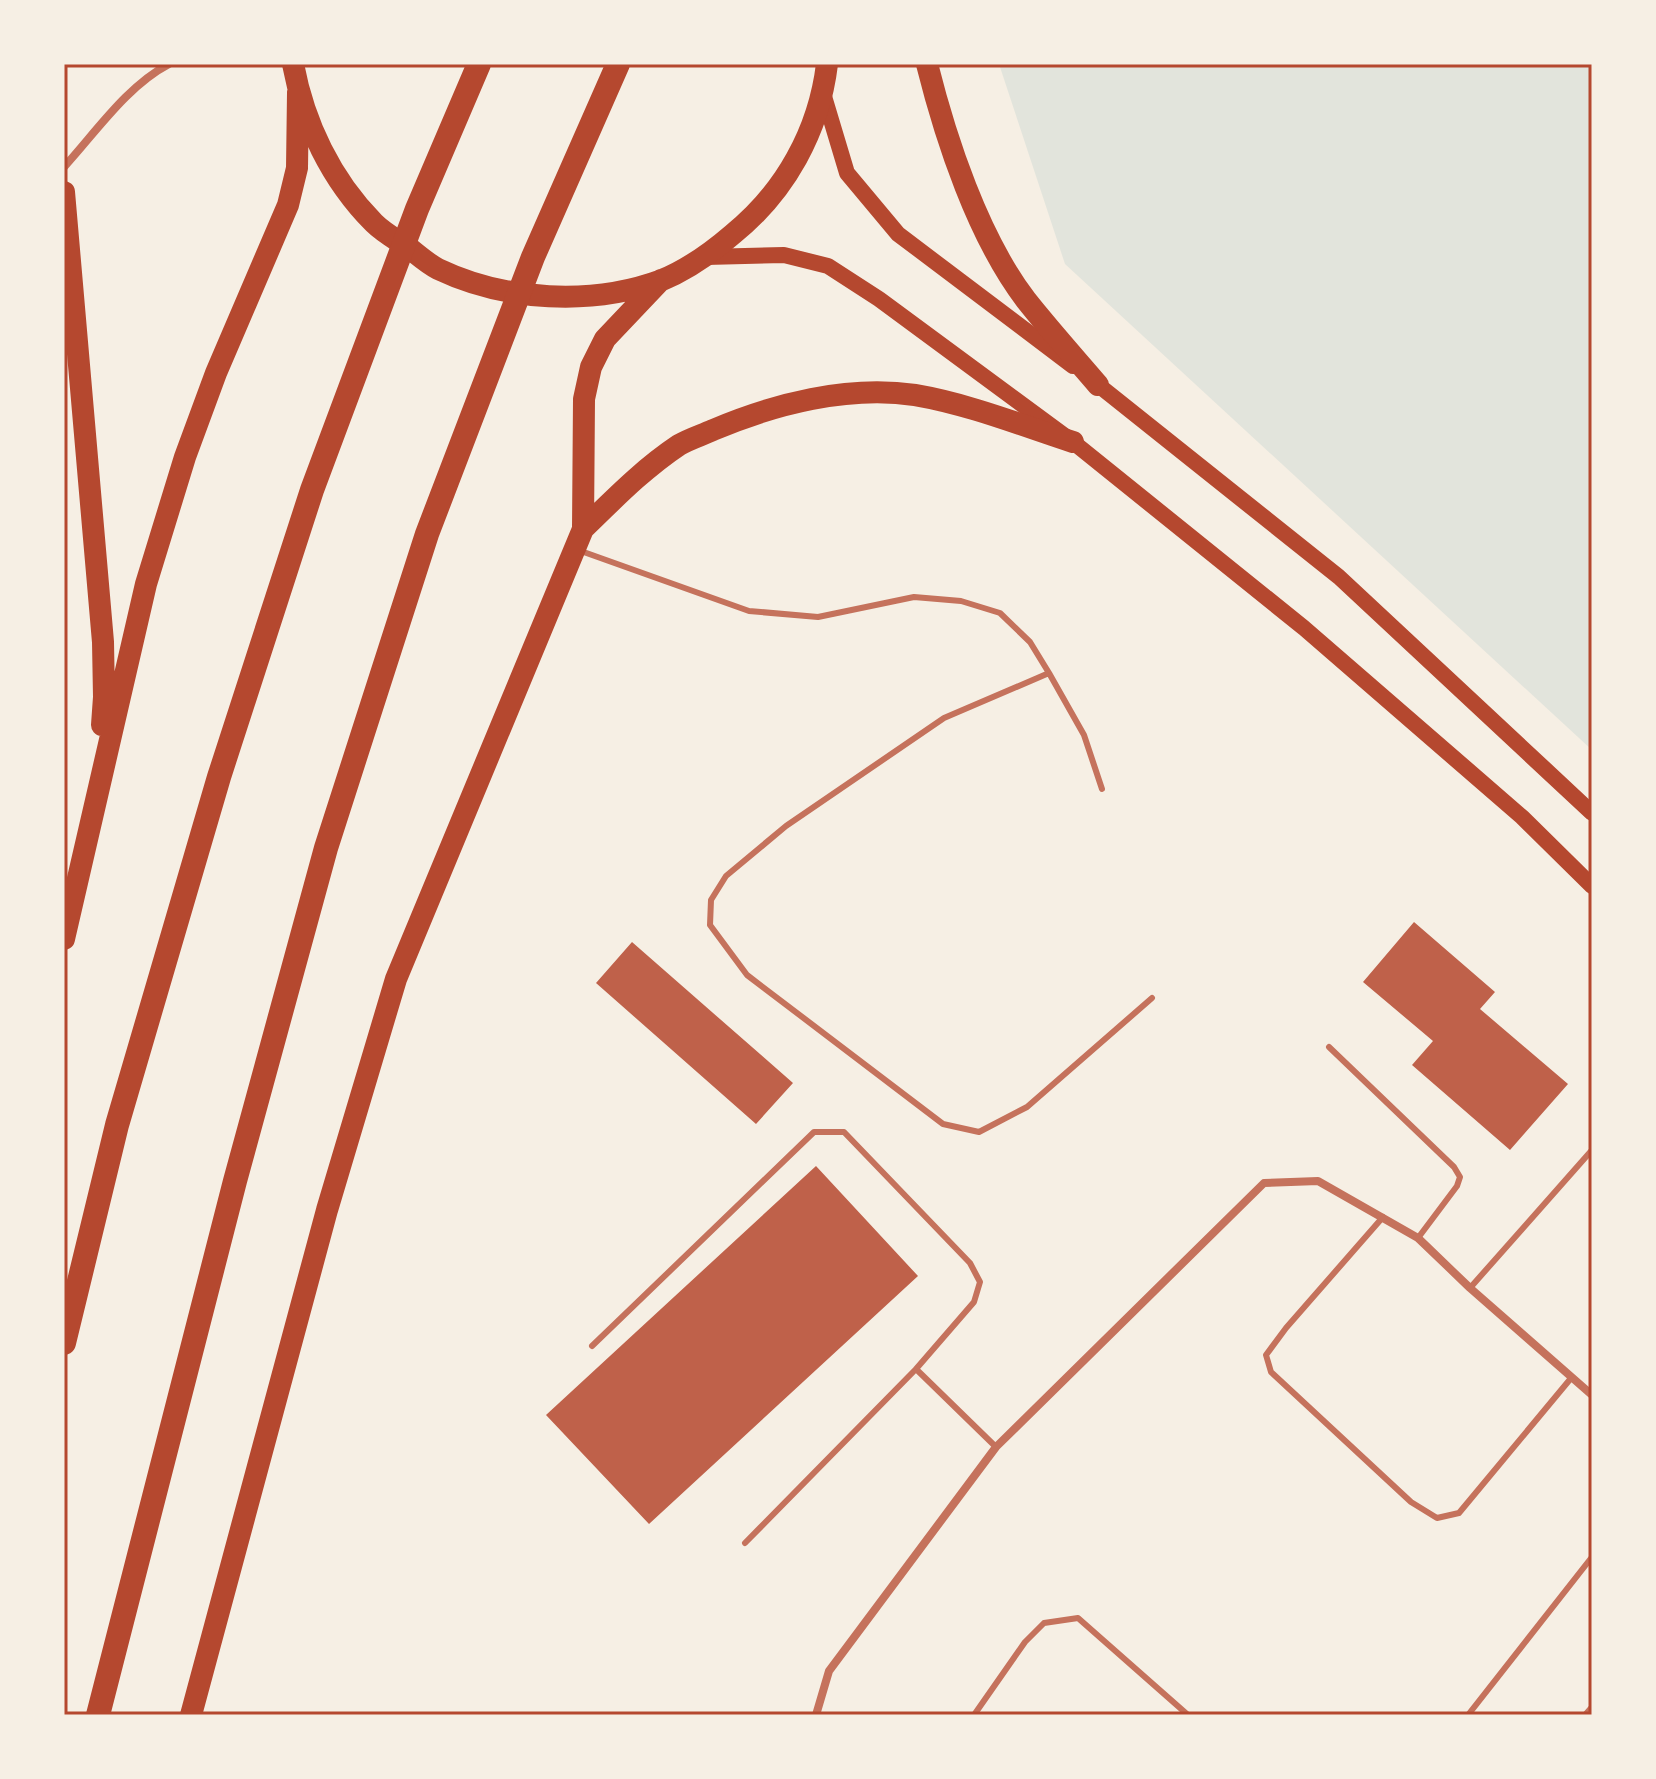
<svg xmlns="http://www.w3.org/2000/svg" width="1656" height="1779" viewBox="0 0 1656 1779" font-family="Spectral,serif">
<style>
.green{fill:#e2e4dc}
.building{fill:#bf614a}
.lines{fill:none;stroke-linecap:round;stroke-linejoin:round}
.service{stroke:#c5725c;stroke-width:6}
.minor{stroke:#c5725c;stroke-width:8}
.secondary{stroke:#b5482f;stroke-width:16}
.trunk{stroke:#b5482f;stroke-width:22}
.motorway{stroke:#b5482f;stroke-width:24}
.neatline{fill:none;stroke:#b5482f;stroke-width:3}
</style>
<rect width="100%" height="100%" fill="#f6efe4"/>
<path class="green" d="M999,64H1592V750L1065,264Z"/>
<path class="building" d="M1414,922L1495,992L1480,1009L1568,1084L1510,1150L1412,1065L1433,1041L1363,982Z
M632,942L793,1083L756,1124L596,983Z
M816,1166L918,1276L649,1524L546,1415Z"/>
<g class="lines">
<path class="service" d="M578,550L749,611L818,617L914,597L961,601L1000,613L1030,642L1049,673L1084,735L1102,789
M1049,673L944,718L786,826L726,876L711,900L710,925L747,975L943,1124L979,1132L1027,1107L1152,998
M1329,1047L1454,1167L1460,1177L1457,1186L1418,1238
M1383,1217L1286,1328L1266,1355L1271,1372L1411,1502L1437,1518L1459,1513L1572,1377
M1470,1288L1592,1150
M592,1346L814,1132H844L970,1263L980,1282L974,1302L916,1369L996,1447
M745,1543L916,1369
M974,1715L1025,1642L1044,1623L1078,1618L1188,1715
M1468,1715L1592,1557
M1585,1715L1592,1707"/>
<path class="minor" d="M64,167C96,132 127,86 169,64
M816,1715L829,1671L996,1447L1264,1183L1318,1181L1418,1238L1470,1288L1592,1395"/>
<path class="secondary" d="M823,93L847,173L898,234L1073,366
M706,257L784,255L828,266L879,299L1073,442L1304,628L1522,817L1592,886
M1092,380L1339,577L1592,813"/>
<path class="trunk" d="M293,64C304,123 331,180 374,223C384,233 397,240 409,248C418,255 428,264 438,269C505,301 592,306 662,280C689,269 712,252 733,234C785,192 819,131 827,64
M927,64C946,140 978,237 1026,300C1049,329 1074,357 1098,385
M64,192L103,642L104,697L102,725
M583,529C614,499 643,469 679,445C689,439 702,435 713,430C774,404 848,385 915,395C968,404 1021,425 1073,442
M64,939L146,584L185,457L216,373L288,205L297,168L298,93
M191,1715L327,1210L396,979L583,529L584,399L591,367L605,339L661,280"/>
<path class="motorway" d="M64,1343L117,1125L219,777L312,490L417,209L479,64
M98,1715L235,1181L326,848L427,534L533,257L618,64"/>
</g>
<rect width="1656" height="1779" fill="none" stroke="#f6efe4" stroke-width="132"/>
<rect x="66" y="66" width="1524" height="1647" class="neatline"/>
</svg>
